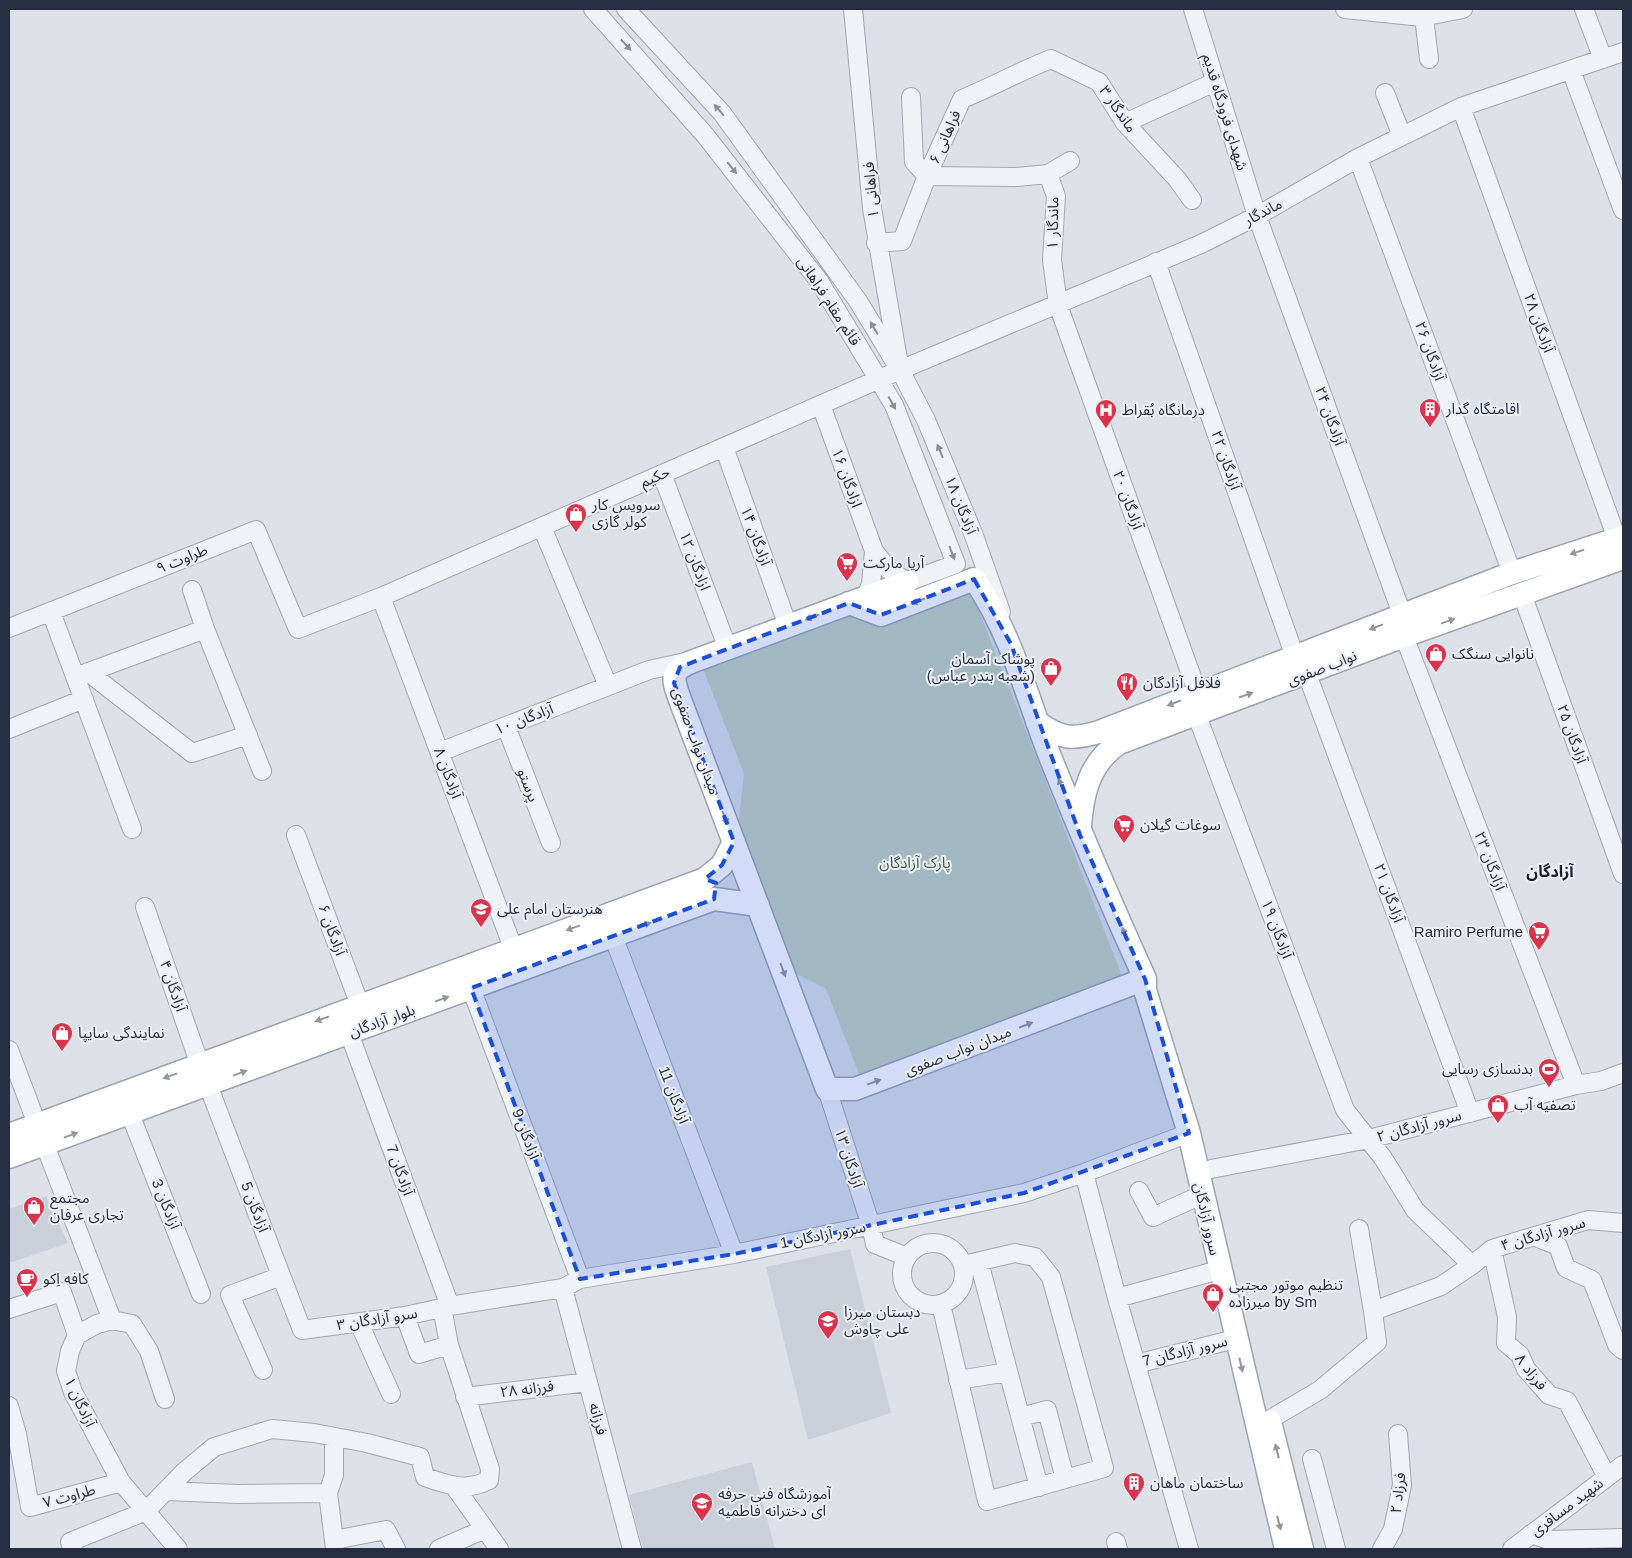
<svg xmlns="http://www.w3.org/2000/svg" width="1632" height="1558" viewBox="0 0 1632 1558" font-family="Arial,'Noto Sans Arabic',sans-serif">
<style>
.built{fill:#cad0da}
.green{fill:#c2d3bd}
.lines{fill:none;stroke-linecap:round;stroke-linejoin:round}
.minor-casing{stroke:#a1a8b2;stroke-width:20}
.major-casing{stroke:#9ba5b5;stroke-width:25}
.minor{stroke:#eff2f6;stroke-width:18}
.major{stroke:#fff;stroke-width:22}
.oneway{fill:#8a909b}
.oneway2{fill:#9296a0}
.marked{fill:#1d4ed8;fill-opacity:0.2;stroke:#1d4ed8;stroke-width:4;stroke-dasharray:10 6;stroke-linejoin:round}
.labels{text-anchor:middle;stroke-width:4;stroke-linejoin:round;paint-order:stroke}
.street-label{font-size:15px;fill:#252e40;stroke:#ecf0f6}
.poi-label{font-size:15px;fill:#252e40;stroke:#ecf0f6;text-anchor:start}
.park-label{font-size:15px;fill:#395d31;stroke:#ecf0f6}
.neighbourhood-label{font-size:16px;font-weight:bold;fill:#171f30;stroke:#ecf0f6}
</style>
<rect width="100%" height="100%" fill="#dce1e8"/>
<path class="built" d="M46,1196L68,1243L9,1263V1209Z
M850,1249L891,1413L808,1440L766,1267Z
M752,1462L775,1549H643L629,1495Z"/>
<path class="green" d="M971,590L1122,976L859,1074L826,989L795,973L738,826L744,774L702,666L848,611Z"/>
<g class="lines">
<g class="minor-casing">
<path id="minor" d="M593,9L705,135L819,281L894,405L956,564L907,582L888,569L874,551L821,405
M626,9L722,113L858,301L900,370L926,420L973,533L1001,612
M853,9L872,208L898,359
M1193,9L1257,216L1403,617
M1345,9L1422,17L1463,9
M1423,9L1429,59
M1584,9L1603,59
M1571,70L1623,210
M1385,93L1402,136
M911,97L914,162L927,176L1017,177L1048,174L1056,196L1052,260L1058,305L1198,694
M1461,107L1617,539
M1125,123L1215,82
M1358,158L1512,573
M1048,174L1070,161
M876,243L902,241L927,176L962,99C992,87 1020,71 1051,59L1099,82L1125,123L1177,179L1192,200
M1156,262L1295,657
M724,447L788,626
M662,474L728,649
M542,527L608,686
M192,590L205,629L262,771
M1522,594L1623,874
M866,596L871,584L874,551
M381,597L518,961
M51,612L132,829
M9,628L256,530L298,629L381,597L900,370L1201,244L1257,216L1358,158L1461,107L1623,52
M1404,636L1576,1085
M88,672L192,753L248,735
M1307,674L1470,1113
M78,676L205,629
M1196,713L1345,1110L1383,1158L1415,1210L1472,1265
M506,726L551,843
M9,729L84,699
M440,752L649,670L690,661
M296,835L364,1016
M145,907L200,1065
M613,936L734,1254
M471,988L580,1279
M349,1033L450,1306
M9,1050L37,1124
M208,1085L302,1330L405,1316L450,1306L563,1288L580,1279L734,1254L1024,1193L1084,1173L1189,1133
M827,1089L871,1226L875,1244L907,1257
M130,1114L201,1294
M45,1145L112,1320L97,1324L77,1335L70,1351L66,1371L73,1392L121,1482L178,1549
M1211,1169L1369,1139L1576,1085L1601,1081L1623,1073
M1084,1173L1117,1298L1189,1549
M1139,1191L1153,1217L1201,1195
M1359,1229L1373,1311
M1536,1237L1558,1246L1566,1268L1592,1280L1617,1345L1623,1350
M902 1274a31 31 0 1 1 62 0a31 31 0 1 1-62 0Z
M1492,1249L1507,1317L1506,1343L1520,1355L1526,1369L1549,1395L1567,1401L1607,1477
M979,1262L1039,1487
M563,1288L632,1549
M1117,1298L1219,1270
M941,1304L987,1501L1104,1468L1051,1277L1035,1257L1015,1253L963,1265
M9,1309L62,1292L77,1335
M405,1316L419,1354L449,1345
M112,1320L132,1324L149,1351L165,1399
M359,1323L391,1394
M1136,1364L1235,1339
M263,1370L230,1295L281,1276
M958,1380L1008,1372
M465,1397L588,1382
M9,1406L17,1434L30,1507L121,1482
M1021,1417L1047,1410L1065,1479
M1269,1420L1320,1390L1377,1342L1373,1311L1441,1286L1472,1265L1492,1249L1588,1220L1623,1223
M334,1437V1475L328,1493L335,1549
M1312,1459L1336,1549
M454,1486L499,1549
M166,1491L238,1494L328,1493
M1531,1534L1549,1540L1623,1538
M334,1540L386,1530L396,1549
M1116,1542L1118,1549
M73,1549L70,1542L146,1511L184,1472L214,1447L272,1429L314,1433L367,1443L420,1457L425,1477C448,1485 467,1492 489,1480L490,1469L449,1345L442,1307
M439,1549L485,1529
M1382,1549L1393,1529L1402,1485L1398,1434
M1512,1549L1623,1465"/>
</g>
<g class="major-casing">
<path id="major" d="M907,582L691,662C671,671 672,677 679,697L827,1089H855L1145,979
M849,603L881,615L974,579C1012,634 1027,698 1051,759C1081,834 1112,906 1145,979V990L1189,1133L1286,1549
M1037,722C1061,739 1071,740 1099,732L1512,573L1623,537
M1080,827C1082,793 1090,762 1119,743L1404,636L1623,558
M9,1135L705,879L722,865L734,842
M9,1157L714,899L758,905
M1270,1422L1302,1549"/>
</g>
<use href="#minor" class="minor"/>
<use href="#major" class="major"/>
</g>
<defs><path id="oneway-solid" d="M-6-.8H1V-3.2L6.5 0L1 3.2V.8H-6Z" transform="scale(1.25)"/></defs>
<g class="oneway">
<use href="#oneway-solid" transform="translate(626 45) rotate(47)"/>
<use href="#oneway-solid" transform="translate(719 110) rotate(-131)"/>
<use href="#oneway-solid" transform="translate(732 168) rotate(51)"/>
<use href="#oneway-solid" transform="translate(874 328) rotate(-121)"/>
<use href="#oneway-solid" transform="translate(892 403) rotate(61)"/>
<use href="#oneway-solid" transform="translate(940 451) rotate(-113)"/>
<use href="#oneway-solid" transform="translate(952 553) rotate(69)"/>
</g>
<g class="oneway2">
<use href="#oneway-solid" transform="translate(1577 552) rotate(162)"/>
<use href="#oneway-solid" transform="translate(918 601) rotate(159)"/>
<use href="#oneway-solid" transform="translate(812 617) rotate(159)"/>
<use href="#oneway-solid" transform="translate(1448 621) rotate(-20)"/>
<use href="#oneway-solid" transform="translate(1376 627) rotate(159)"/>
<use href="#oneway-solid" transform="translate(1246 695) rotate(-19)"/>
<use href="#oneway-solid" transform="translate(1174 703) rotate(159)"/>
<use href="#oneway-solid" transform="translate(1061 785) rotate(-111)"/>
<use href="#oneway-solid" transform="translate(725 818) rotate(69)"/>
<use href="#oneway-solid" transform="translate(644 925) rotate(-20)"/>
<use href="#oneway-solid" transform="translate(573 928) rotate(160)"/>
<use href="#oneway-solid" transform="translate(1125 934) rotate(-114)"/>
<use href="#oneway-solid" transform="translate(783 970) rotate(69)"/>
<use href="#oneway-solid" transform="translate(442 999) rotate(-20)"/>
<use href="#oneway-solid" transform="translate(322 1019) rotate(160)"/>
<use href="#oneway-solid" transform="translate(1026 1025) rotate(-21)"/>
<use href="#oneway-solid" transform="translate(240 1073) rotate(-20)"/>
<use href="#oneway-solid" transform="translate(170 1076) rotate(160)"/>
<use href="#oneway-solid" transform="translate(874 1082) rotate(-20)"/>
<use href="#oneway-solid" transform="translate(71 1135) rotate(-20)"/>
<use href="#oneway-solid" transform="translate(1241 1365) rotate(77)"/>
<use href="#oneway-solid" transform="translate(1277 1451) rotate(-104)"/>
<use href="#oneway-solid" transform="translate(1279 1523) rotate(75)"/>
</g>
<path class="marked" d="M974,579L1011,644L1080,835L1145,979L1189,1133L1024,1193L734,1254L580,1279L471,988L714,899L716,883L705,879L722,865L734,842L674,683L680,667L849,603L881,615Z"/>
<defs>
<g id="building-pin" transform="scale(1.125)"><path d="M0 17L-7.5 6A9.5 9.5 0 1 1 7.5 6Z" fill="#da344c" stroke="#ecf0f6"/><path d="M-4-6H4V6H1V3H-1V6H-4ZM-2.5-4.3h1.7v1.8h-1.7ZM.8-4.3h1.7v1.8H.8ZM-2.5-1h1.7V.8h-1.7ZM.8-1h1.7V.8H.8Z" fill="#fff"/></g>
<g id="hospital-pin" transform="scale(1.125)"><path d="M0 17L-7.5 6A9.5 9.5 0 1 1 7.5 6Z" fill="#da344c" stroke="#ecf0f6"/><path d="M-5-5h3v3.5h4V-5h3V5h-3V1.5h-4V5h-3Z" fill="#fff"/></g>
<g id="shop-pin" transform="scale(1.125)"><path d="M0 17L-7.5 6A9.5 9.5 0 1 1 7.5 6Z" fill="#da344c" stroke="#ecf0f6"/><path d="M-5-2.5h2.3a2.7 3.5 0 0 1 5.4 0H5L5.5 6h-11ZM-1.5-2.5h3a1.5 2.3 0 0 0-3 0Z" fill="#fff"/></g>
<g id="supermarket-pin" transform="scale(1.125)"><path d="M0 17L-7.5 6A9.5 9.5 0 1 1 7.5 6Z" fill="#da344c" stroke="#ecf0f6"/><path d="M-6-5.5h2.5l.6 2H6L4.5 2H-2.5L-4.4-4H-6ZM-1.5 3.2a1.3 1.3 0 1 0 .1 0ZM3 3.2a1.3 1.3 0 1 0 .1 0Z" fill="#fff"/></g>
<g id="restaurant-pin" transform="scale(1.125)"><path d="M0 17L-7.5 6A9.5 9.5 0 1 1 7.5 6Z" fill="#da344c" stroke="#ecf0f6"/><path d="M-5-6h1v4h1v-4h1v4h1v-4h1v5L-1.5 .5V6h-2V.5L-5-1ZM5-6V6H3V1.5H1.5Q1.5-4 5-6Z" fill="#fff"/></g>
<g id="school-pin" transform="scale(1.125)"><path d="M0 17L-7.5 6A9.5 9.5 0 1 1 7.5 6Z" fill="#da344c" stroke="#ecf0f6"/><path d="M0-5L7-2L0 1L-7-2ZM-4 1L0 2.5L4 1V4Q0 6-4 4Z" fill="#fff"/></g>
<g id="stadium-pin" transform="scale(1.125)"><path d="M0 17L-7.5 6A9.5 9.5 0 1 1 7.5 6Z" fill="#da344c" stroke="#ecf0f6"/><path d="M0-5a6.5 5 0 1 0 0 10a6.5 5 0 1 0 0-10ZM-3.5-1.8h7v3.6h-7Z" fill="#fff"/></g>
<g id="cafe-pin" transform="scale(1.125)"><path d="M0 17L-7.5 6A9.5 9.5 0 1 1 7.5 6Z" fill="#da344c" stroke="#ecf0f6"/><path d="M-5.5-4.5H6V0H3Q3 3.5 0 3.5H-2.5Q-5.5 3.5-5.5 0ZM3-3.2v2h1.7v-2ZM-6 4.5H4V6H-6Z" fill="#fff"/></g>
</defs>
<g fill-rule="evenodd">
<use href="#building-pin" x="1430" y="409"/>
<use href="#hospital-pin" x="1106" y="410"/>
<use href="#shop-pin" x="576" y="514"/>
<use href="#supermarket-pin" x="847" y="563"/>
<use href="#shop-pin" x="1436" y="654"/>
<use href="#shop-pin" x="1051" y="668"/>
<use href="#restaurant-pin" x="1127" y="683"/>
<use href="#supermarket-pin" x="1124" y="825"/>
<use href="#school-pin" x="481" y="909"/>
<use href="#supermarket-pin" x="1539" y="932"/>
<use href="#shop-pin" x="62" y="1033"/>
<use href="#stadium-pin" x="1549" y="1069"/>
<use href="#shop-pin" x="1498" y="1105"/>
<use href="#shop-pin" x="34" y="1207"/>
<use href="#cafe-pin" x="27" y="1279"/>
<use href="#shop-pin" x="1213" y="1294"/>
<use href="#school-pin" x="828" y="1321"/>
<use href="#building-pin" x="1134" y="1483"/>
<use href="#school-pin" x="702" y="1503"/>
</g>
<g class="labels">
<g class="street-label">
<text transform="translate(1118 109) rotate(55)" y="5">ماندگار ۳</text>
<text transform="translate(1225 112) rotate(73)" y="5">شهدای فرودگاه قدیم</text>
<text transform="translate(945 137) rotate(-66)" y="5">فراهانی ۶</text>
<text transform="translate(871 190) rotate(-95)" y="5">فراهانی ۱</text>
<text transform="translate(1263 212) rotate(-28)" y="5">ماندگار</text>
<text transform="translate(1053 223) rotate(-89)" y="5">ماندگار ۱</text>
<text transform="translate(829 301) rotate(57)" y="5">قائم مقام فراهانی</text>
<text transform="translate(1539 323) rotate(70)" y="5">آزادگان ۲۸</text>
<text transform="translate(1430 351) rotate(70)" y="5">آزادگان ۲۶</text>
<text transform="translate(1330 416) rotate(70)" y="5">آزادگان ۲۴</text>
<text transform="translate(1226 460) rotate(71)" y="5">آزادگان ۲۲</text>
<text transform="translate(655 477) rotate(-24)" y="5">حکیم</text>
<text transform="translate(847 478) rotate(70)" y="5">ازادگان ۱۶</text>
<text transform="translate(1128 500) rotate(70)" y="5">آزادگان ۲۰</text>
<text transform="translate(961 505) rotate(68)" y="5">آزادگان ۱۸</text>
<text transform="translate(756 536) rotate(70)" y="5">آزادگان ۱۴</text>
<text transform="translate(182 559) rotate(-22)" y="5">طراوت ۹</text>
<text transform="translate(695 561) rotate(69)" y="5">ازادگان ۱۲</text>
<text transform="translate(1322 668) rotate(-21)" y="5">نواب صفوی</text>
<text transform="translate(524 719) rotate(-21)" y="5">آزادگان ۱۰</text>
<text transform="translate(1572 734) rotate(70)" y="5">آزادگان ۲۵</text>
<text transform="translate(696 741) rotate(70)" y="5">میدان نواب صفوی</text>
<text transform="translate(448 773) rotate(69)" y="5">آزادگان ۸</text>
<text transform="translate(528 785) rotate(69)" y="5">پرستو</text>
<text transform="translate(1490 861) rotate(69)" y="5">آزادگان ۲۳</text>
<text transform="translate(1389 893) rotate(70)" y="5">آزادگان ۲۱</text>
<text transform="translate(1277 929) rotate(69)" y="5">آزادگان ۱۹</text>
<text transform="translate(332 930) rotate(70)" y="5">آزادگان ۶</text>
<text transform="translate(173 986) rotate(71)" y="5">آزادگان ۴</text>
<text transform="translate(382 1021) rotate(-20)" y="5">بلوار آزادگان</text>
<text transform="translate(958 1051) rotate(-21)" y="5">میدان نواب صفوی</text>
<text transform="translate(674 1095) rotate(69)" y="5">آزادگان 11</text>
<text transform="translate(1419 1126) rotate(-15)" y="5">سرور آزادگان ۲</text>
<text transform="translate(526 1134) rotate(69)" y="5">آزادگان 9</text>
<text transform="translate(849 1158) rotate(72)" y="5">آزادگان ۱۳</text>
<text transform="translate(400 1170) rotate(70)" y="5">آزادگان 7</text>
<text transform="translate(166 1204) rotate(68)" y="5">آزادگان 3</text>
<text transform="translate(255 1207) rotate(69)" y="5">آزادگان 5</text>
<text transform="translate(1207 1219) rotate(77)" y="5">سرور آزادگان</text>
<text transform="translate(1543 1234) rotate(-16)" y="5">سرور آزادگان ۴</text>
<text transform="translate(823 1235) rotate(-11)" y="5">سرور آزادگان 1</text>
<text transform="translate(377 1319) rotate(-9)" y="5">سرو آزادگان ۳</text>
<text transform="translate(1185 1351) rotate(-14)" y="5">سرور آزادگان 7</text>
<text transform="translate(1531 1372) rotate(52)" y="5">فرزاد ۸</text>
<text transform="translate(527 1389) rotate(-7)" y="5">فرزانه ۲۸</text>
<text transform="translate(80 1402) rotate(65)" y="5">آزادگان ۱</text>
<text transform="translate(598 1419) rotate(75)" y="5">فرزانه</text>
<text transform="translate(1398 1493) rotate(-83)" y="5">فرزاد ۲</text>
<text transform="translate(69 1496) rotate(-15)" y="5">طراوت ۷</text>
<text transform="translate(1567 1507) rotate(-37)" y="5">شهید مسافری</text>
</g>
<g class="poi-label">
<text x="1446" y="414">اقامتگاه گدار</text>
<text x="1122" y="415">درمانگاه بُقراط</text>
<text x="592" y="510">سرویس کار<tspan x="592" dy="17">کولر گازی</tspan></text>
<text x="863" y="568">آریا مارکت</text>
<text x="1452" y="659">نانوایی سنگک</text>
<text x="1035" y="664" text-anchor="end">پوشاک آسمان<tspan x="1035" dy="17">(شعبه بندر عباس)</tspan></text>
<text x="1143" y="688">فلافل آزادگان</text>
<text x="1140" y="830">سوغات گیلان</text>
<text x="497" y="914">هنرستان امام علی</text>
<text x="1523" y="937" text-anchor="end">Ramiro Perfume</text>
<text x="78" y="1038">نمایندگی سایپا</text>
<text x="1533" y="1074" text-anchor="end">بدنسازی رسایی</text>
<text x="1514" y="1110">تصفیه آب</text>
<text x="50" y="1203">مجتمع<tspan x="50" dy="17">تجاری عرفان</tspan></text>
<text x="43" y="1284">کافه اِکو</text>
<text x="1229" y="1290">تنظیم موتور مجتبی<tspan x="1229" dy="17">میرزاده by Sm</tspan></text>
<text x="844" y="1317">دبستان میرزا<tspan x="844" dy="17">علی چاوش</tspan></text>
<text x="1150" y="1488">ساختمان ماهان</text>
<text x="718" y="1499">آموزشگاه فنی حرفه<tspan x="718" dy="17">ای دخترانه فاطمیه</tspan></text>
</g>
<g class="park-label">
<text x="915" y="868">پارک آزادگان</text>
</g>
<g class="neighbourhood-label">
<text x="1550" y="877">آزادگان</text>
</g>
</g>
<rect width="1632" height="1558" fill="none" stroke="#252e40" stroke-width="20"/>
</svg>
